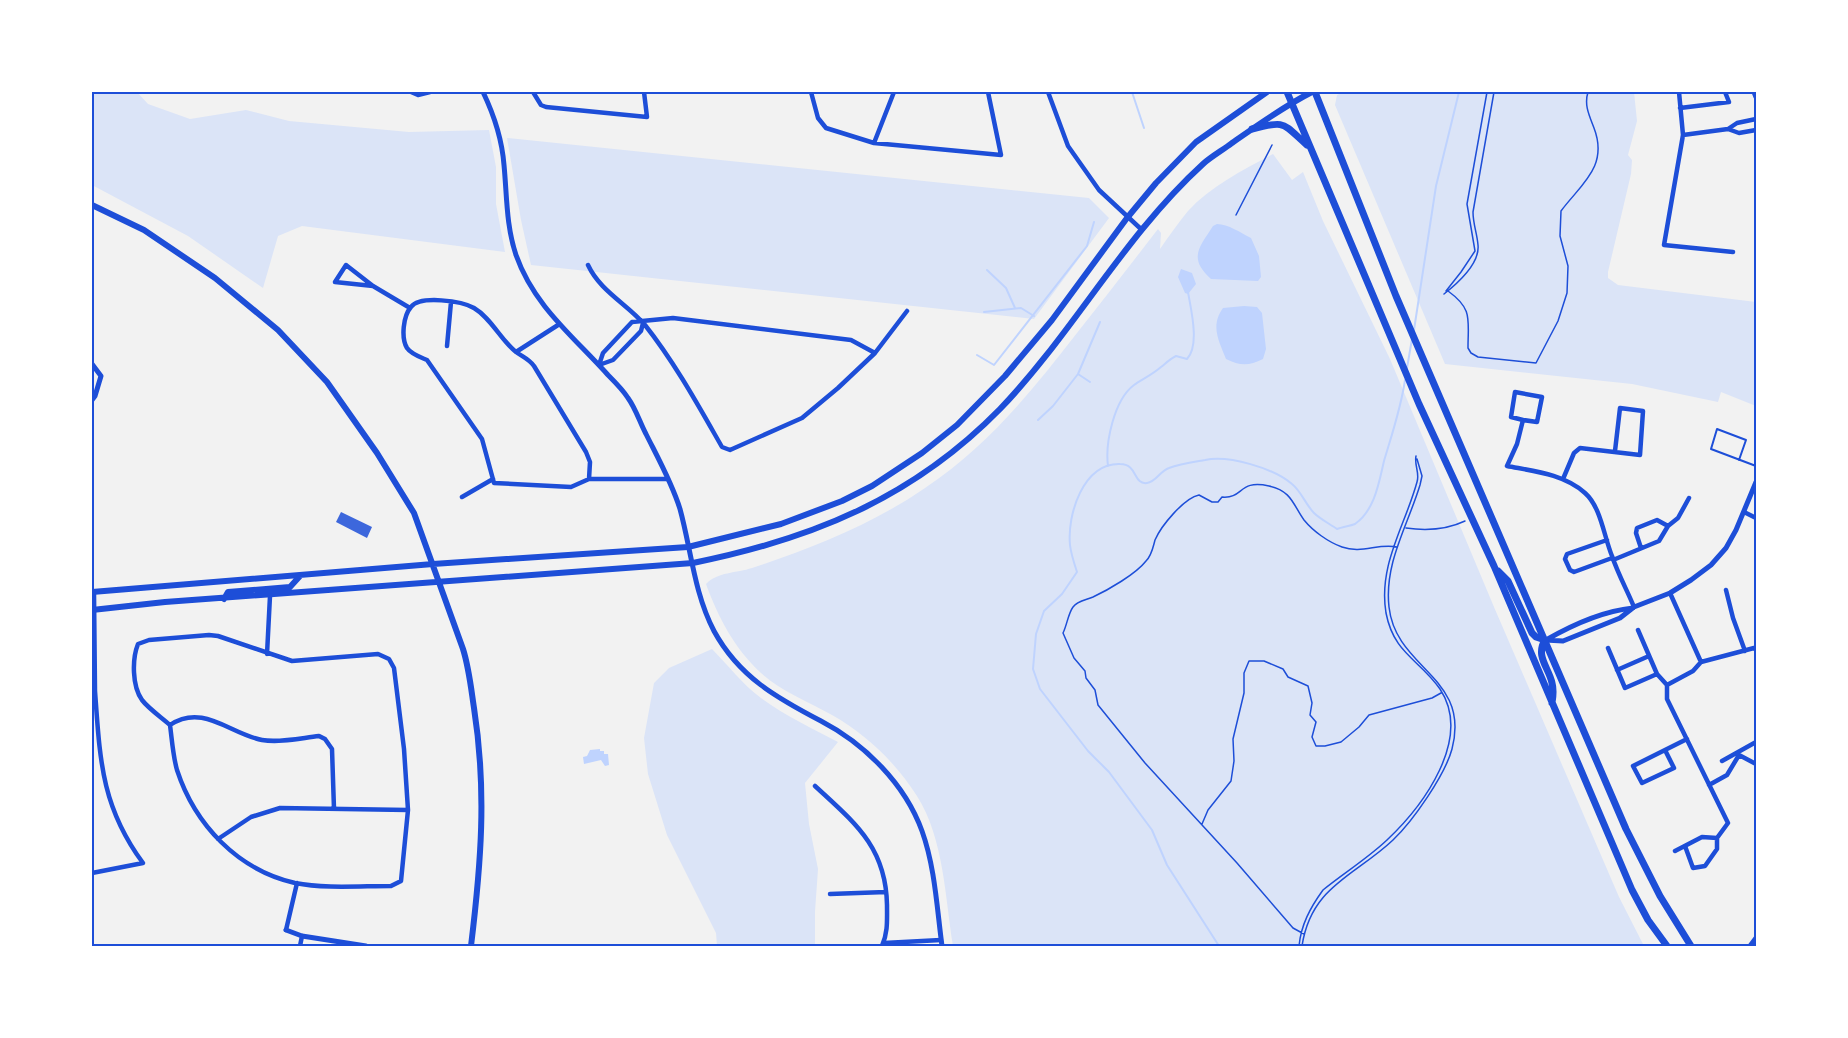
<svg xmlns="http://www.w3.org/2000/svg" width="1848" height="1038" viewBox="0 0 1848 1038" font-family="'Source Sans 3',sans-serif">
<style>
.green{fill:#dbe4f7}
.water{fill:#bfd3fe}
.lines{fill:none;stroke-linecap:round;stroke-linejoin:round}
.stream{stroke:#bfd3fe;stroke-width:2}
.building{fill:#3d67dc}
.path{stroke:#1d4ed8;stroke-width:1.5}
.service{stroke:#1d4ed8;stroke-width:2}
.minor{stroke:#1d4ed8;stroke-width:4.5}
.tertiary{stroke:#1d4ed8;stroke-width:5}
.secondary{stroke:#1d4ed8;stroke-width:6}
.primary{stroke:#1d4ed8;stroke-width:7}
.neatline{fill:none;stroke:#1d4ed8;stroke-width:2}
</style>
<rect width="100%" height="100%" fill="#f2f2f2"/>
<path class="green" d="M92,92H137L148,104L190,119L246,110L289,121L409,132L489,130L496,167V204L505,252L302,226L278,236L263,288L188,236L92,185Z
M1343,92H1634L1637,121L1628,155L1632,160L1631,174L1608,272V278L1618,285L1756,302V406L1721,392L1718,402L1632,384L1445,364L1335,105L1337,95Z
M507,138L1089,198L1109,218L1034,319L531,265L521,220Z
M1273,154L1292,180L1303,172L1323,221L1390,359L1494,607L1619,897L1644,946H953C945,897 944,839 917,796C895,762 867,735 832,715C808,701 782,692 761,673C734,648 718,617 706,584C717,572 737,573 752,568C812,548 873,524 925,488C988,446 1031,392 1077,333C1104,299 1131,264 1158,229L1161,233L1160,249C1169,236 1178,223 1188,211C1211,186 1243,170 1273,154Z
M712,649C728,665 742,684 761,698C785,716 812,728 838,742L805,783L809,824L818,869L815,912V946H717L716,933L667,835L648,774L644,738L654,683L669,668Z"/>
<path class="water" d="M1217,224C1228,224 1241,233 1251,238L1259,256L1261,277L1258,281L1211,279C1188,258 1199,248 1213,226Z
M1181,269L1192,273L1196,284L1188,294L1185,293L1178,277Z
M1244,306L1257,307L1262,313L1266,349L1263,359C1249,366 1240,366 1226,359C1219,341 1210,326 1223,308Z
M600,749V751H604V754H608L609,765L605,766L601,760L584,764L583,757L587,756L590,750Z"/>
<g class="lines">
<path class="stream" d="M1132,92L1144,128
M987,270L1006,288L1015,308
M984,312L1021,308L1034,316
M1414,330L1436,186L1459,92
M977,355L994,365L1087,246L1094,222
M1407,368L1412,339
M1078,374L1100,322
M1038,420L1053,406L1078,374L1090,382
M1108,466C1105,443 1114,400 1134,385C1143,379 1153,374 1161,367C1166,363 1170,359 1176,356L1187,359C1200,345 1191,310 1188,292
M1219,946L1167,865L1152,830L1109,772L1088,751L1040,689L1033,669L1036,634L1044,611L1062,594L1077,572C1074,563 1071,554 1070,545C1067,515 1083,463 1120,464C1138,464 1133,485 1147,483C1156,482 1160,471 1169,468C1180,464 1194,462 1205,460C1229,455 1273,468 1292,484C1301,491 1306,505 1314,513C1320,519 1330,524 1337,529C1342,527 1350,526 1355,524C1375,510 1379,482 1384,461C1392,434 1401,408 1405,380"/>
</g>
<path class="building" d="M341,512L372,527L367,538L336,522Z"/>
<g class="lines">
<path class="path" d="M1236,215L1272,145
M1446,291L1461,272L1475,251L1467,204L1487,92
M1448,291C1473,309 1468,319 1468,348L1471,353L1478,357L1536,363L1558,321L1567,293L1568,266L1560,236L1561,211C1580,185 1609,167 1594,128C1589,115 1584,105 1588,92
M1444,294C1458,283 1480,264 1478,245C1477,233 1473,224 1473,212L1494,92
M1406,528C1427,531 1446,530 1465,521
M1202,824L1208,810L1231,781L1234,761L1233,739L1244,693V673L1249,661H1264L1283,669L1288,677L1308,686L1312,703L1310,715L1316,722L1312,737L1316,746H1325L1341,742L1359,727L1369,715L1432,698L1441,693
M1304,934L1293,928L1237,863L1145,763L1098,705L1095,690L1086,678L1085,671L1074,658L1063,633C1067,625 1068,614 1073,607C1077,601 1086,600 1093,597C1108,590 1136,574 1146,561C1152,555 1153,547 1155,540C1161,526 1184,498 1199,495L1212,502H1218L1222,497C1244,499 1238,479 1269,486C1292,491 1293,505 1304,520C1313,531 1328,542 1342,547C1362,554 1378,543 1397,547
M1299,946C1301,925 1310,908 1323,890C1344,873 1368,858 1387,840C1423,806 1473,739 1440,689C1419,659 1394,654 1386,613C1378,565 1405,526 1417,482C1420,473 1414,465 1416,456
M1302,946C1311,886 1355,876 1393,840C1413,821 1445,775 1452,749C1471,676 1396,670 1389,607C1384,563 1408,525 1420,485L1422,476L1417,459"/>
<path class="service" d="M1739,460L1746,440L1717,429L1711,449L1756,466"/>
<path class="minor" d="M411,92L418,95L430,92
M533,92L541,105L546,107L647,117L644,92
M811,92L818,118L826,128L874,143L1001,155L988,92
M1048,92L1068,146L1099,190L1142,230
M1679,92L1683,135L1664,245L1733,252
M1680,108L1729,102L1725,92
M1728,129L1737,123L1756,119
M1683,135L1728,129L1739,133L1756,130
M874,143L894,92
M588,265C600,291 627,304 645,325C675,363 698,405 722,447L730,450L802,418L838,388L875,353L907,311
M373,286L335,282L346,265L373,286L410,308
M447,346L451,302
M516,352L558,325
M599,365L603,353L632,322L673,318L851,340L875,353
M599,365L613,360L641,331L643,323
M1523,420L1511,417L1515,392L1542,397L1537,422L1523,420L1517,444L1507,466C1533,471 1564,474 1585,493C1601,507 1604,537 1612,556C1618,574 1627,590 1634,607
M589,479L590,462L586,452L534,366C529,359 523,357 516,352C501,340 491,318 474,308C462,301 420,295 411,307C403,316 401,338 407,348C411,354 420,357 427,360L482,439L494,483L571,487L589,479H668
M1563,479L1574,453L1580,448L1640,455L1643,411L1620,408L1615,451
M462,497L493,479
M1744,512L1756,518
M1607,540L1567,554L1565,559L1570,570L1574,572L1612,558
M1641,548L1636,533L1637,528L1657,520L1668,526
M1613,560L1659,541L1668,526L1678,518L1689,498
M1726,590L1733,618L1745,651
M1670,593L1701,662
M1638,630L1657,674L1667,685
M209,635L218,636L292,661L378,654L389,659L394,668L404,749L408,810L401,881L391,886C360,886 325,889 295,883C238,870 195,825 177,770C173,756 172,740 170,725C161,717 149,709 142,700C132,686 132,659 138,644L149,640Z
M1608,648L1625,688L1657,674
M267,654L270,596
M1617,670L1649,656
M1667,685V699L1728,823L1717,838V849L1705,866L1693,868L1685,846
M1667,685L1693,671L1701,662L1754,648L1756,650
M92,692L95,691L94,592
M170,725C203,703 230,734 262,740C280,743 301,738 319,736L325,739L332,749L334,809
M1665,750L1674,768L1642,783L1633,766L1687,739
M1739,755L1756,764
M1722,761L1756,742
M1709,785L1727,775L1739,755L1737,753
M815,786C855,823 886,847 887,905C887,921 888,932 882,946
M218,839L251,817L280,808L408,810
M1675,851L1702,837L1717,838
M92,873L143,863C101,806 100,759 95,691
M830,894L886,892
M286,930L297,883
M884,943L941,940
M300,946L302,936"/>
<path class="tertiary" d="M483,92C494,115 502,139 504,165C507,196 506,225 516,255C534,306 573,336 608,375C615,382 623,390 628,398C636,409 640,423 646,434C658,458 672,483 680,509C691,549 694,593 714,631C739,677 777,698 821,721C865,744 905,784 922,831C935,867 937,909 942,946
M1754,92L1756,97
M92,364L101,376L95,396L92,400
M1545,640L1563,641L1620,618L1634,607L1670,593L1691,580L1711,565L1726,548L1736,530L1756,482
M1546,640C1572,625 1604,611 1633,608
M286,930L302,936L366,946
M1750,946L1756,938"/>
<path class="secondary" d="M92,205L144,230L215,278L278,330L327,382L377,453L414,513L463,649C469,668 471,688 474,708C487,791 481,864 471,946
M92,592L433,564L688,547L781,524L842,501L872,486L922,453L957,425L1005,376L1052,320L1127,218L1156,183L1196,142L1267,92
M224,599L228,592L290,587L300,576
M92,610L165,602L693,563C812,539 913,498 1000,409C1073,333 1124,236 1203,164C1212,156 1223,150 1232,143C1258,125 1284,106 1312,92"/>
<path class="primary" d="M1287,92L1419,404L1494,566L1632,890L1648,920L1667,946
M1315,92L1396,296L1626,829L1660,896L1691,946
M1252,129C1286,120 1282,123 1307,145
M1498,571L1508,581L1532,633L1536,637L1545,640C1535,656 1549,668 1552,683C1554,690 1553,697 1552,703"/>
</g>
<rect width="1848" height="1038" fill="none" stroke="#ffffff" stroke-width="186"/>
<rect x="93" y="93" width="1662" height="852" class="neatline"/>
</svg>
